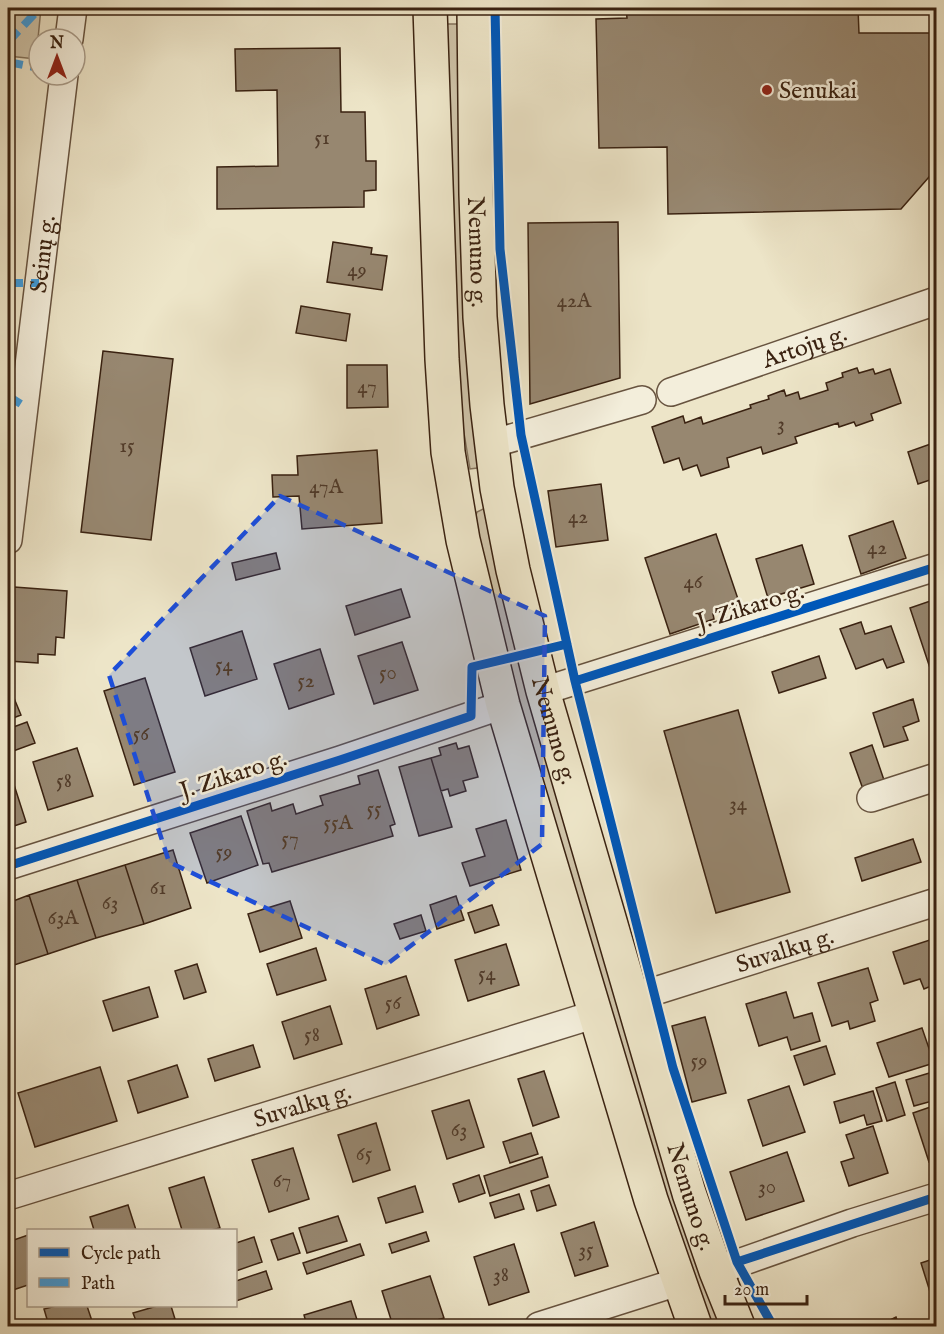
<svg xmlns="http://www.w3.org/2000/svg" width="944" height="1334" viewBox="0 0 944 1334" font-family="'IM FELL English',serif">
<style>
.green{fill:#cfc4a9;stroke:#84735d;stroke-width:1.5}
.building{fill:#978770;stroke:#3a2211;stroke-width:1.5}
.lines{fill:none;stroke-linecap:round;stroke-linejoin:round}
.minor-casing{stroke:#67533f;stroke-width:30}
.major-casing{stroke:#3a2211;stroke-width:36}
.minor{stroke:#f3eedb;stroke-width:27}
.major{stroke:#ede5c8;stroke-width:33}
.quiet{stroke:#3e9cde;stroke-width:8;stroke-dasharray:15 8;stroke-linecap:butt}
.cycleway-casing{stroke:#f3eedb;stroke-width:13}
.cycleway{stroke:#0057b8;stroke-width:9}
.marked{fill:#1d4ed8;fill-opacity:0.2;stroke:#1d4ed8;stroke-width:4.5;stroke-dasharray:12 8;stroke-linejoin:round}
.poi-dot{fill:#8f2418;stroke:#f3eedb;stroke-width:2}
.labels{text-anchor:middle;stroke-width:5;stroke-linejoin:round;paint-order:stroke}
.number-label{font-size:21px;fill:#513b29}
.poi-label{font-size:24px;fill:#3a2211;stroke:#f3eedb;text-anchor:start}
.street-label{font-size:24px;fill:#3a2211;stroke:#f3eedb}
</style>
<rect width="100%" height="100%" fill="#ede5c8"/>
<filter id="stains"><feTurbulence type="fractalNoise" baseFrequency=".00333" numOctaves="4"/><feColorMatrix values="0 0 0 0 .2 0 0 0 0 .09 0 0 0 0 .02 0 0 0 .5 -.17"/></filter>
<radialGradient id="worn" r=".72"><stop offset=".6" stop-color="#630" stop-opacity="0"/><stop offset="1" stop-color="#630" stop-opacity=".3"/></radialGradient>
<path class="green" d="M8,8H41L36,59L8,56Z
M444,24H458L479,463L477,468L470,469L461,415L457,363Z
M483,509L489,513L722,1326H706L520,720L475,518L477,512Z"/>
<path class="building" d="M626,8H858L859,33H936V169L901,209L668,214L667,147L599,148L596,19L627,18Z
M340,48L341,112H365L366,161H376V190L364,191V207L217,209V167L278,166L277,90L236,91L235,49Z
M8,94H11L8,122Z
M618,222L620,378L530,404L528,223Z
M333,242L372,248L371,254L387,256L382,290L327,282Z
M301,306L350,314L346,341L296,333Z
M103,351L173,359L151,540L81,532Z
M347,365H387L388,407L347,408Z
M857,368L859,373L873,369L875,374L890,369L901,403L871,414L873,420L856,426L854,422L839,427L838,423L795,437L797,443L763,454L761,447L727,458L729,467L701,476L697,465L683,470L679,458L664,463L652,427L683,416L685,423L701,417L703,424L751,408L750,405L769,399L768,396L784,390L786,396L798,392L800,399L828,390L826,383L843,377L842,373Z
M936,442V478L918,484L908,452Z
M377,450L382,523L302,529L299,496L273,497L272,475H298L297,456Z
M601,484L608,540L556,547L548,491Z
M893,521L906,558L861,574L849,536Z
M716,534L740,605L713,614L714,619L670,634L645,558Z
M802,545L814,584L768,598L756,559Z
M276,553L280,569L236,580L232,563Z
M14,587L67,591L64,638L56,637L55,655L38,654V663L8,661V623H11Z
M401,589L410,617L355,635L346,606Z
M936,599V686L910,608Z
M861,622L865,634L891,626L904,662L887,668L883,659L856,669L840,629Z
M242,631L257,679L205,696L190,648Z
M402,642L418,690L374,704L358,656Z
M320,649L334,694L289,709L274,664Z
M819,656L826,678L779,693L772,672Z
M145,678L175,772L134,785L104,691Z
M9,686L21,715L8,720V687Z
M913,699L919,721L903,727L908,740L884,747L873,713Z
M738,710L790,892L716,913L664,731Z
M27,722L35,743L8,753V729Z
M456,743L458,749L469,746L478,777L463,781L466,791L450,796L448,789L441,791L431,758L441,755L439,748Z
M872,745L885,783L863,789L850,753Z
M77,748L93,796L48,810L33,762Z
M431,758L452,827L419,836L399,767Z
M8,766L26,822L8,828Z
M378,770L395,824L390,826L393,836L272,872L269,863L263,864L247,811L270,803L272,811L293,804L296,814L323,805L320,796L360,784L358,776Z
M936,789V814L929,791Z
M241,816L258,865L207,883L190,833Z
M506,820L521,870L470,886L462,863L485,856L476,829Z
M913,839L921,862L862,881L855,858Z
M173,850L191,908L144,924L125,865Z
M125,865L144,924L96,938L77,880Z
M77,880L96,938L48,954L29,895Z
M29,895L48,954L8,967V903Z
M456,896L464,920L437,929L430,905Z
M290,901L302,938L260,952L248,914Z
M492,905L499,925L475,933L468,913Z
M421,915L426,931L400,939L394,924Z
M936,938V984L924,989L920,979L904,984L893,952Z
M506,944L519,985L468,1001L455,960Z
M316,948L326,980L277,995L267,964Z
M197,964L206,992L184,999L175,971Z
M868,968L878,1000L870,1003L875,1021L850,1029L848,1021L832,1026L818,983Z
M406,976L419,1015L377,1029L365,989Z
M149,987L158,1017L113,1031L103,1001Z
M786,992L794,1018L812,1013L820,1041L791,1050L787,1037L759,1046L746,1004Z
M330,1006L342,1044L294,1059L282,1022Z
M705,1017L726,1093L692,1102L672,1026Z
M922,1028L934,1063L889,1077L877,1043Z
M253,1045L260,1067L215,1081L208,1059Z
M826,1046L835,1074L804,1085L794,1056Z
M177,1065L188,1097L138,1113L128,1081Z
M100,1067L117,1121L35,1147L18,1093Z
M544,1071L559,1117L533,1126L518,1079Z
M936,1071V1100L914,1106L906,1080Z
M895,1082L905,1115L887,1121L876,1088Z
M789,1086L805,1132L763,1146L748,1100Z
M873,1091L882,1121L867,1125L864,1115L840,1123L834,1102Z
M469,1100L484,1147L447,1159L432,1111Z
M936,1105V1160L929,1162L913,1113Z
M376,1123L390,1170L353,1182L338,1135Z
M873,1126L888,1173L849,1186L841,1162L854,1158L846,1135Z
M531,1133L538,1154L510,1163L503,1142Z
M293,1148L309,1199L269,1212L252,1160Z
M787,1152L804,1201L746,1220L730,1172Z
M542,1157L548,1177L490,1196L484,1176Z
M479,1175L485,1193L459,1202L453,1184Z
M204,1177L220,1228L211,1230H182L169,1188Z
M549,1185L556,1205L537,1211L531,1191Z
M415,1186L423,1212L386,1223L378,1198Z
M519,1194L524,1209L495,1218L490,1203Z
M128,1205L136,1230H94L90,1217Z
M338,1216L347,1241L307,1253L299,1228Z
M594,1222L608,1266L575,1276L561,1233Z
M426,1232L429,1241L392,1253L389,1244Z
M293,1233L300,1253L278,1260L271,1240Z
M28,1235V1285L10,1291L8,1285V1242Z
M254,1237L262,1262L236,1271V1243Z
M360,1244L364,1255L307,1274L303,1263Z
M514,1244L529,1292L489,1305L474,1257Z
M936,1258V1311L921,1263Z
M266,1271L272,1289L236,1301V1281Z
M430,1276L444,1318L417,1326H393L382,1291Z
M351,1301L359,1326H307L304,1315Z
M56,1306H87L93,1324L84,1326H49L44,1309Z
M157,1306H171L175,1319L152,1326H138L133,1313Z
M896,1317L899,1326H878Z"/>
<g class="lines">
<g class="minor-casing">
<g id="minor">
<path d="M69,39L73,8"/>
<path id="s1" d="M671,392L936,301"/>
<path d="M491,444L642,400"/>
<path id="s2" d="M8,540L64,75"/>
<path d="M543,691L936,567"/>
<path d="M871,798L936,777"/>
<path d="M8,866L340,760L503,705"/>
<path id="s3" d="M633,998L936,902"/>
<path id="s4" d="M8,1196L596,1014"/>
<path d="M716,1271L852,1223L936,1197"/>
<path d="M539,1326L678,1282"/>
</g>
</g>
<g class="major-casing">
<g id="major">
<path d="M430,8L442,359L448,452L463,540L503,705L651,1200L695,1326"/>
<path id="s5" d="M474,8L476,194L480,317L487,405L497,488L513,570L543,691L689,1193L716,1271L738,1326"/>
</g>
</g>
<use href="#minor" class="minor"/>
<use href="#major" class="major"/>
<path class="quiet" d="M8,42L40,8
M8,62L39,68
M8,283H39
M8,396L24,406"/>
<g class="cycleway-casing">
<path id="cycleway" d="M495,8L500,249L521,435L575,681L673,1068L737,1262L773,1326
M575,681L936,567
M8,866L340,760L471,716L472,667L567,644
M737,1262L936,1197"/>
</g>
<use href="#cycleway" class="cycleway"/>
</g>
<path class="marked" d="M280,496L545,616L542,844L386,965L169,862L109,675Z"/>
<circle class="poi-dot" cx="767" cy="90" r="6"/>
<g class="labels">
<g class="number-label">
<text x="322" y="144">51</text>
<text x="357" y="276">49</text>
<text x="574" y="307">42A</text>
<text x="367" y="393">47</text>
<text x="781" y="430">3</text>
<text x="127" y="452">15</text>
<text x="326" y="493">47A</text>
<text x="578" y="523">42</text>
<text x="877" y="554">42</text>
<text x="693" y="588">46</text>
<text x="224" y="671">54</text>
<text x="388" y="679">50</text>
<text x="306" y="687">52</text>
<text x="141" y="740">56</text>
<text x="64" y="787">58</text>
<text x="738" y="810">34</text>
<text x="374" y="815">55</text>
<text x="338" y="829">55A</text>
<text x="290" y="845">57</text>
<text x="224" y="858">59</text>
<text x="158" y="894">61</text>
<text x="110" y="909">63</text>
<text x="63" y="924">63A</text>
<text x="487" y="980">54</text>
<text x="393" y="1009">56</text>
<text x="312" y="1041">58</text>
<text x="699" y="1067">59</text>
<text x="459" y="1136">63</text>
<text x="364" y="1160">65</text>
<text x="282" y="1187">67</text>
<text x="767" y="1193">30</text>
<text x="586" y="1256">35</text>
<text x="501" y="1281">38</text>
</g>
<g class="poi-label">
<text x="779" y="98">Senukai</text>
</g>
<g class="street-label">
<text dy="8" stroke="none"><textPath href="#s5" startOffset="244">Nemuno g.</textPath></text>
<text dy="8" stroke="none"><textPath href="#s2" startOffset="288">Seinų g.</textPath></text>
<text dy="8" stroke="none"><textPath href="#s1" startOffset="141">Artojų g.</textPath></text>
<text transform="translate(750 606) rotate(-17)" y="8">J. Zikaro g.</text>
<text dy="8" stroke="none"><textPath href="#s5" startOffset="730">Nemuno g.</textPath></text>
<text transform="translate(233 774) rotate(-18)" y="8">J. Zikaro g.</text>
<text dy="8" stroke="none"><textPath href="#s3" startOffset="159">Suvalkų g.</textPath></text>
<text dy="8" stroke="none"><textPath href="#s4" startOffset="308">Suvalkų g.</textPath></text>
<text dy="8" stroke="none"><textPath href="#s5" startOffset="1216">Nemuno g.</textPath></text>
</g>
</g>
<rect width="944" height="1334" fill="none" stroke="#ede5c8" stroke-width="30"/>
<rect x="9" y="9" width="926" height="1316" fill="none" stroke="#3a2211" stroke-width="3"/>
<rect x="15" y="15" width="914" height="1304" fill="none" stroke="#3a2211" stroke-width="1.5"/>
<rect x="27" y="1229" width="210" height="78" fill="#f3eedb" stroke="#a99c8a" stroke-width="1.5"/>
<rect x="39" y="1248" width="30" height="9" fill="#0057b8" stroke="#a99c8a" stroke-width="1.5"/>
<text x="81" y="1259" font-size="18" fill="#3a2211">Cycle path</text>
<rect x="39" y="1278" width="30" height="9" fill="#3e9cde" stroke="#a99c8a" stroke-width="1.5"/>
<text x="81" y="1289" font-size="18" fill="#3a2211">Path</text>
<g transform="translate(57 57)"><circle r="28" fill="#f3eedb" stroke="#a99c8a" stroke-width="1.5"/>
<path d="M0-4.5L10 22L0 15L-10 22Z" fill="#8f2418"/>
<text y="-9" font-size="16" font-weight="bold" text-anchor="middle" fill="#3a2211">N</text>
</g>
<path d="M725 1295v9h82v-9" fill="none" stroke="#3a2211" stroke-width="3"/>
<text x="734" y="1295" font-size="18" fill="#3a2211" stroke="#f3eedb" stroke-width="4.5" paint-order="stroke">20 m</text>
<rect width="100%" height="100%" filter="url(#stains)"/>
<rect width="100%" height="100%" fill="url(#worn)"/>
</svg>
